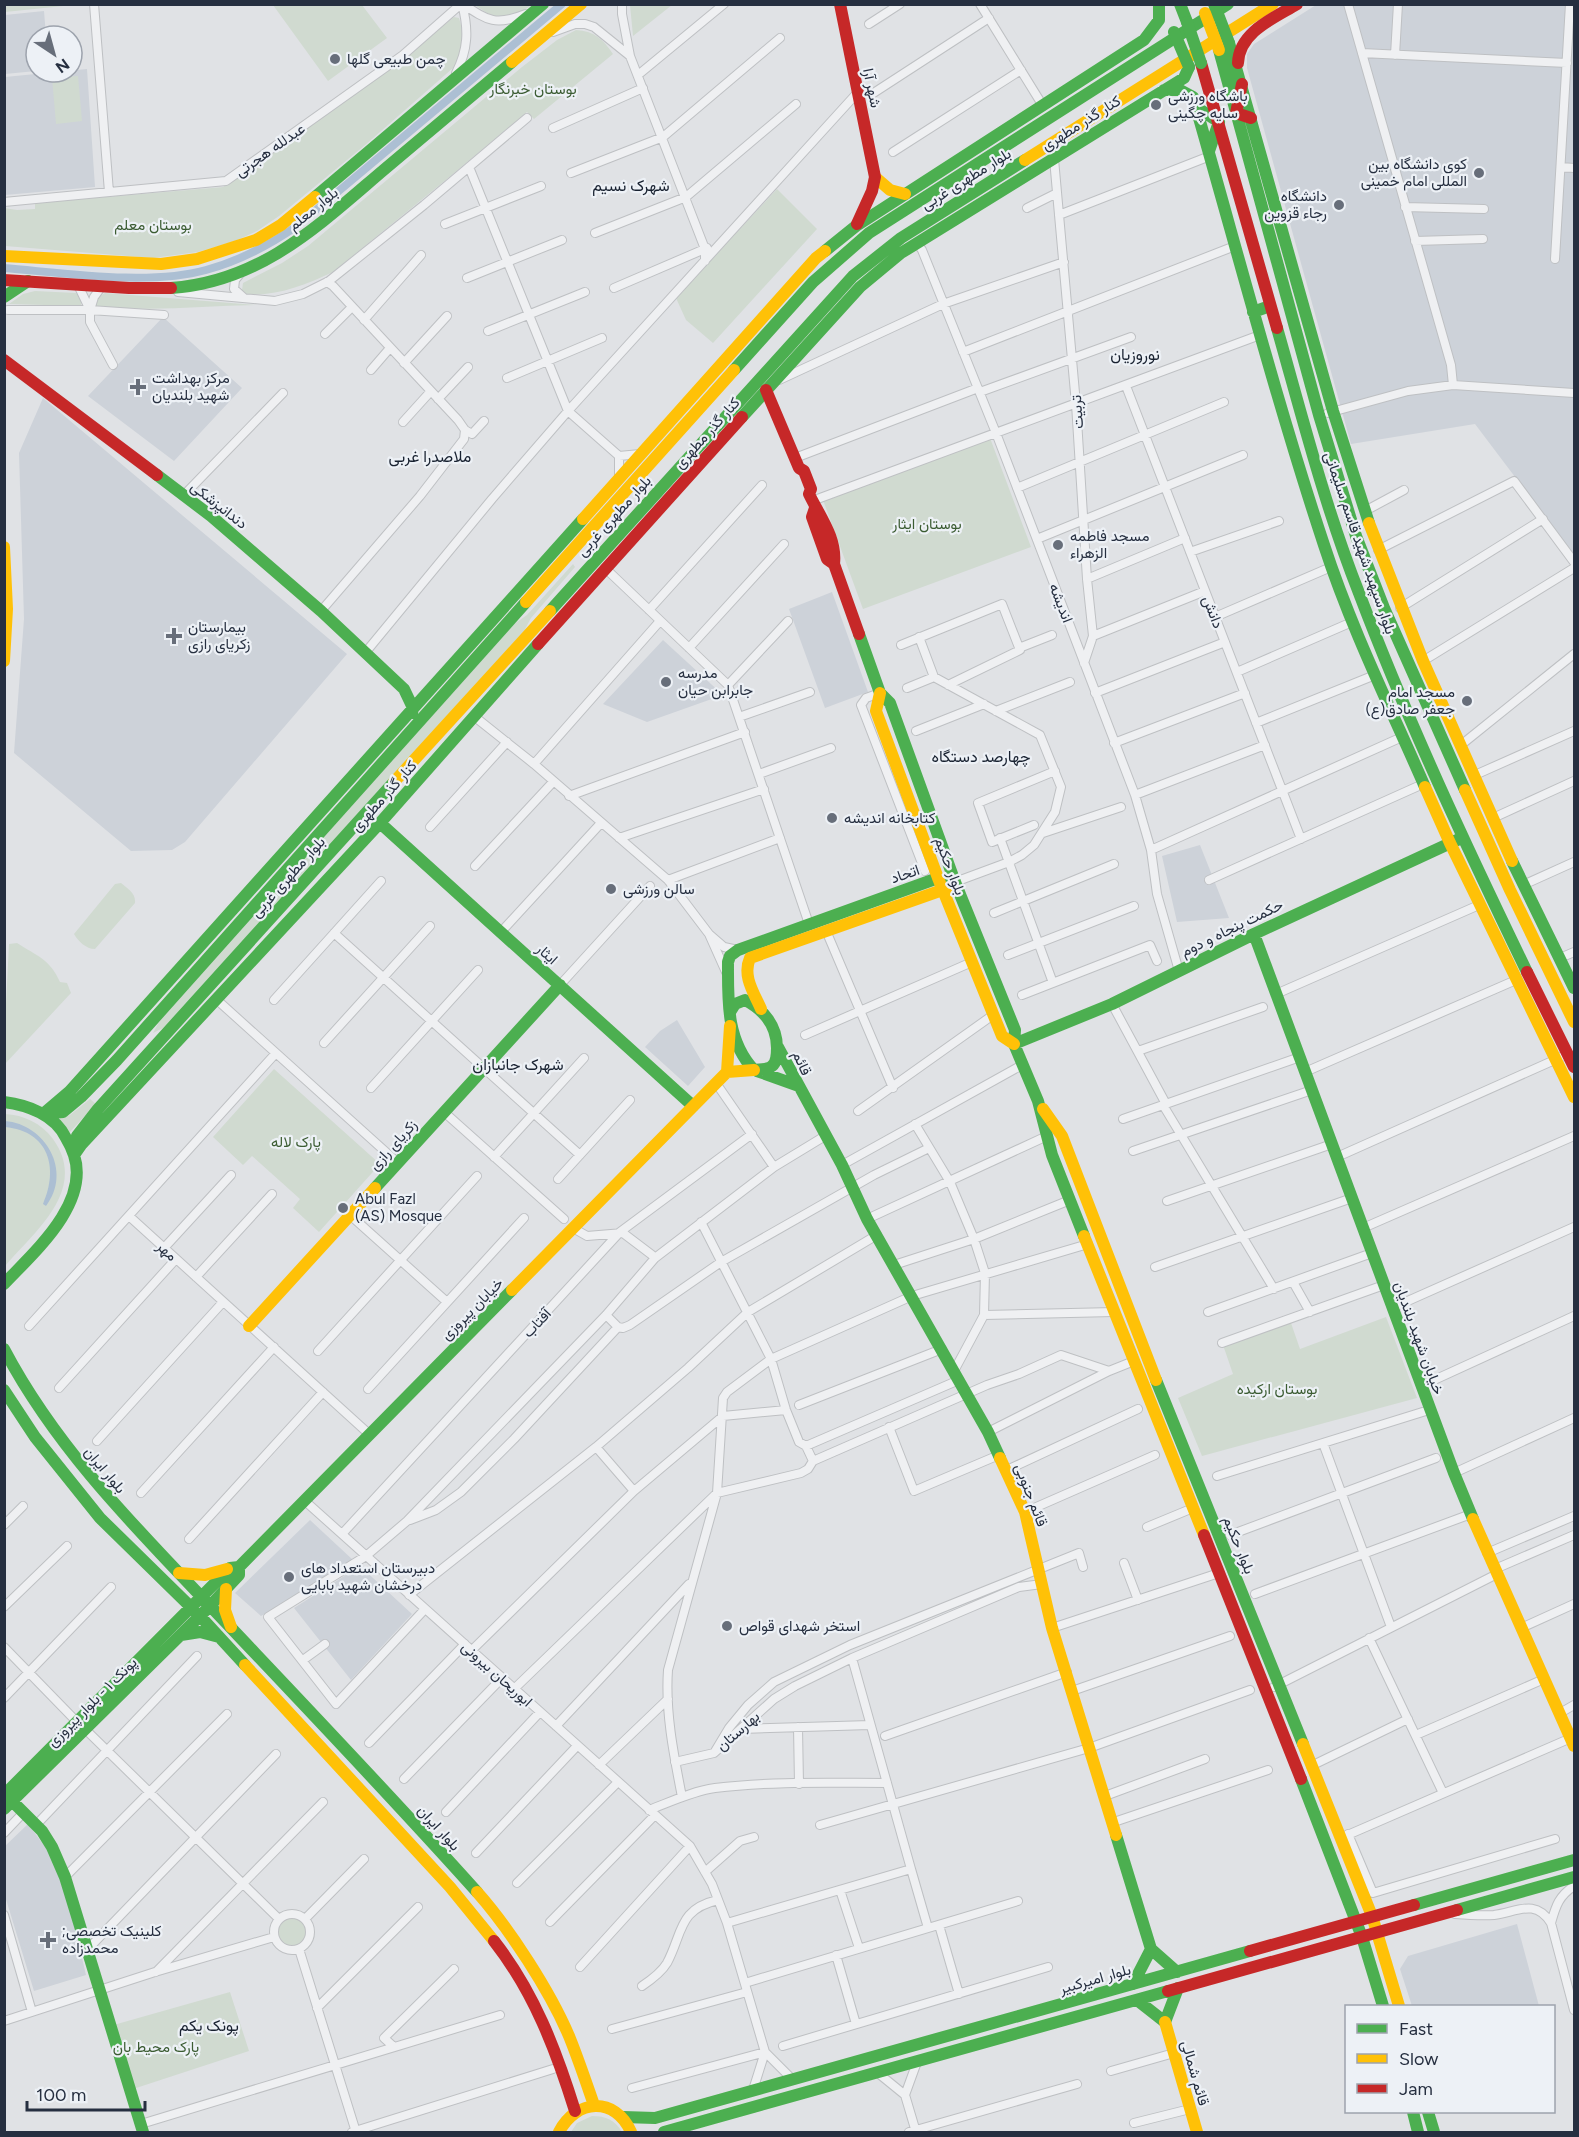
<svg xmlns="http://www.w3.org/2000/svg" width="1579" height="2137" viewBox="0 0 1579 2137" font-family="Figtree,Vazirmatn,sans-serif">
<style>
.built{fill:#cdd2d9}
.green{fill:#d0dad0}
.water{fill:#acbfd3}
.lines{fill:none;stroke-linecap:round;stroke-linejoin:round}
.canal{stroke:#acbfd3;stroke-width:8}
.street-casing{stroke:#bec0c3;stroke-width:10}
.street{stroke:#eff0f2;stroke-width:8}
.fast{stroke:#4caf50;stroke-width:12}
.slow{stroke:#ffc107;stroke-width:12}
.jam{stroke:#c62828;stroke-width:12}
.fast-bridge{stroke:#4caf50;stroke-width:12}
.slow-bridge{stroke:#ffc107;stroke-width:12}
.poi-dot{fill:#676e7a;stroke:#edf1f6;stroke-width:2}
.labels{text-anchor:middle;stroke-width:4.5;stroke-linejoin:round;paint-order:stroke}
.poi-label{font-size:15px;fill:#262f40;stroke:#edf1f6;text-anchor:start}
.street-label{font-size:15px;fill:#262f40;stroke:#edf1f6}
.park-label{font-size:15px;fill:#3b5c32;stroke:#edf1f6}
.neighbourhood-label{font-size:16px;fill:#182130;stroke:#edf1f6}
</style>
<rect width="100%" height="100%" fill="#e0e2e5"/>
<path class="built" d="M1316,5H1574V555L1475,424L1351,444L1247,68V54L1254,44Z
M44,11L46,36H36V71L5,74V15Z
M87,69L95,187L5,195V77Z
M163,317L242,388L174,461L88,396Z
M43,398L347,654L185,842L172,850L131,851L14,753L24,619L19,453Z
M832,592L868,692L825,708L789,609Z
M663,640L723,695L647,722L603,704Z
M1200,845L1229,918L1177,922L1162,856Z
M677,1020L705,1067L688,1086L645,1047L660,1031Z
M310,1520L353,1560L261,1616L235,1593Z
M360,1566L412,1614L351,1680L294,1608Z
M28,1824L52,1856L68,1899L86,1975L34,1991L5,1896L4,1847Z
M1517,1924L1539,2006H1412L1400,1969L1408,1956Z"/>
<path class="green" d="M5,4H73V5L5,12Z
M273,5H362L387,38L328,81Z
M475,5H531C510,22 496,21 475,5Z
M630,5V4L672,5L633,36Z
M454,17L459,18C465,37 463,51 453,68L364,146L279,216L257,231L235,241L198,252L153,258L5,246L4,208L17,210L35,209V203L223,187L399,62Z
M576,30C594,31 603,39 613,54L534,119L527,112L447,179L333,272C305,285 276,297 245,294L242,290L243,283L282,263L308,246L522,67L557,40Z
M78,76L82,121L56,124L52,78Z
M777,189L817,229L713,343L686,320L676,298Z
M35,291L76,293L81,298V306L9,304L23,294Z
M105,293L257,305C203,306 149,312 95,306L100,296Z
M990,438L1031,547L863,609L823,500Z
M573,564L575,567L531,618L524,631L163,1028L153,1033L159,1022L514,624L527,615Z
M121,883C128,889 136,893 135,903L95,949C86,949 78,941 74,934L115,884Z
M17,943C37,956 50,959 60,982L67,983L71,993L5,1064V1024L9,944Z
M274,1069L380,1164L319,1232L293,1208L300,1199L252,1156L243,1165L213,1137Z
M90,1099L96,1104L68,1134L57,1120L70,1115Z
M5,1114C24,1115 41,1123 53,1139C89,1189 35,1231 5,1266Z
M1386,1317L1417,1398L1202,1456L1178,1398L1233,1374L1223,1345L1291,1323L1300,1349Z
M274 1932a18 18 0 1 1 36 0a18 18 0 1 1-36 0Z
M230,1992L249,2051L130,2090L110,2026Z
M592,2116C606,2116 615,2120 622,2132H571L577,2123Z"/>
<path class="water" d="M5,1121C45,1124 73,1171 46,1206L43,1204C59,1168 49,1131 5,1127Z"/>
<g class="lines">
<path class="canal" d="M4,268C64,273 149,286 206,270C240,261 268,246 297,226L562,4"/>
<g class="street-casing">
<path id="street" d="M94,4L109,192
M463,4C488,21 496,26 526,14
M622,4V14L630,56
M980,4L1043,106
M1348,4L1451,365L1453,385
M869,24L900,4
M553,32L575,24H585L594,27L630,56L705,249V261
M1362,53L1567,63
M1395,55L1398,4
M456,73C468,50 469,30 462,4
M638,75L724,4
M872,94L989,18
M553,128L643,88
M893,152L1021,70
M1054,159L1076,404L1087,579L1093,636L1084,663
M469,167L568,411L619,456
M1561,167L1574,168
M571,173L663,137L780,38
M4,202L226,181L403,55L461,4
M1405,207L1484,209
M1027,208L1057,193
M1059,215L1210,156
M445,224L541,186
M595,233L686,197L796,104
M1415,241L1483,239
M917,243L922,250L996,433L1135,795L1151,850L1157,894L1179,971
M1555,259L1570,4
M240,274L235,280L234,289L244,298
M467,278L562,240
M327,282L333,286L458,420L465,430
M78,285L90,310L94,297L102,286
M614,288L707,248
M178,292L275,301L303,294L329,281L424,205L527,118
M8,310H90L164,315
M90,310V322L113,365
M364,320L421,255
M488,331L585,292
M325,334L352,307
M963,352L1235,246
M404,363L447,316
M371,370L390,348
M507,378L602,338
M779,380L943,304L1064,262
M1126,386L1301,839
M980,392L1131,337
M438,399L468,367
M1328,413L1408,391L1453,385L1574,393
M403,422L431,391
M465,430L472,434L484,421
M619,456L640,454
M619,456V478
M795,458L978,388
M1017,488L1224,402
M183,496L283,393
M812,501L1260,335
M1365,511L1404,490
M1037,539L1243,455
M1378,550L1514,481L1574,562
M1190,552L1279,521
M605,568L728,685L809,924
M1087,579L1185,538
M1400,608L1543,519
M649,610L762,485
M321,611L420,496L464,439L465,430
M1215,617L1331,567
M1093,636L1205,591
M919,637L934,677
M901,645L1002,604L1020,650L948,685
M689,648L784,544
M1019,648L1052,635
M365,653L492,499L568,411L858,92
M1423,661L1574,568
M1237,672L1352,622
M728,685L788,621
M907,688L934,677L1040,735L1061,787L1055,812L1034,845L1022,855L1009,862L955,882
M880,693L866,698L861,705L925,871
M1095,693L1225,642
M996,711L1070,682
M475,717L534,764L668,880L709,934
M739,717L810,692
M1256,723L1375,675
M916,731L984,704
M1114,743L1245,693
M1461,745L1574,654
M534,764L660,621
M759,774L831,748
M1475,775L1574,731
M1135,795L1265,745
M569,796L745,732
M1493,818L1574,781
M1034,825L992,842L978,803L1055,771
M430,827L507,742
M1043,833L1121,807
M619,838L764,789
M1000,838L1053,983
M1151,850L1402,737
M475,866L553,782
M668,880L780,838
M1209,880L1423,784
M1523,885L1574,862
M994,913L1114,864
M501,932L601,823
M334,933L580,1155
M827,933L893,1088
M1008,955L1134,906
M1560,958L1574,952
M726,972L709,934L724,947L738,950
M560,985L650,886
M1276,994L1479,905
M1022,995L1150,945L1157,961
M216,999L398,1163
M274,1000L381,881
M1112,1004L1166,1104
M805,1035L972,962
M324,1043L430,926
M1138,1051L1263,1007
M1305,1072L1516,980
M716,1083L774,1167
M371,1088L478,970
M1163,1105L1274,1289
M858,1111L993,1015
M444,1112L564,1219
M1123,1119L1300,1057
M915,1124L950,1182L974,1239L985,1273L984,1315L954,1371
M1133,1151L1312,1090
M494,1157L584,1058
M1337,1157L1568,1054
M842,1165L1022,1065
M558,1179L630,1100
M1167,1201L1332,1144
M350,1215L447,1302
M129,1216L369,1434
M867,1219L1047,1136
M701,1222L771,1359L912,1296L1088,1244
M573,1228L587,1236L623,1233L652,1255
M1363,1228L1574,1136
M164,1248L231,1175
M894,1265L974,1239L1070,1200
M1155,1267L1352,1198
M196,1277L272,1194
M1293,1282L1310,1312
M1392,1308L1574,1227
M1208,1312L1372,1253
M984,1315L1114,1312
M29,1326L276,1053
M618,1327L623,1328L630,1325L721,1262L874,1175L929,1148
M1222,1343L1384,1285
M318,1351L477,1176
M959,1380L806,1446L813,1461L987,1385L1019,1374L1061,1355L1109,1371
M1421,1386L1574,1316
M59,1388L176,1259
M368,1389L524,1218
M799,1405L942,1349
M889,1427L914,1491L999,1455
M988,1432L1109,1371L1134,1361
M97,1441L223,1302
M1323,1443L1391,1627
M596,1447L634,1491
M1007,1470L1138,1409
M1454,1473L1574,1418
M1217,1476L1429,1410
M141,1493L274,1347
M305,1501L690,1846L712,1884L727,1923L765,2052L792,2079
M1025,1512L1155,1455
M410,1520L436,1510L461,1492L514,1439L618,1327L606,1315
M4,1525L23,1506
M1147,1527L1193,1508
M342,1534L620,1232L752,1134
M1230,1535L1436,1458
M189,1539L323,1392
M1487,1553L1574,1516
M1124,1563L1138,1600
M1495,1569L1574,1535
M1255,1594L1471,1514
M409,1595L596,1447L688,1368L748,1312L877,1235
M4,1607L67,1546
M425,1609L336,1704L268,1617L366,1556L407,1521L606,1315L655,1258L774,1167L825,1136
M1052,1628L1219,1573
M1521,1628L1574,1604
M1369,1638L1443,1793
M4,1647L77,1722
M471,1651L634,1491L723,1416L786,1410
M852,1658L911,1869
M303,1660L325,1644
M1274,1687L1497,1574
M514,1689L717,1493L801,1473L808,1469L813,1461
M1072,1691L1230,1636
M4,1698L111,1587
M1560,1713L1574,1705
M556,1726L689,1584
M798,1727L799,1784
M85,1729L279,1919
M741,1729L870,1725
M1416,1735L1544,1679
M885,1736L1067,1672
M369,1743L465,1644
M714,1753L729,1728L748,1705L774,1682L850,1645L1079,1553L1083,1567
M675,1762L714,1753L774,1699L795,1686L852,1658L1019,1587L1042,1584
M599,1765L668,1699
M1311,1766L1408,1719
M404,1779L502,1678
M1105,1796L1205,1759
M682,1797C674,1756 665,1712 668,1670L717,1493L723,1398L727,1392L771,1359L786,1410L799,1442L806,1446
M649,1810C670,1802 693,1791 715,1788C772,1781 830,1783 887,1783
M446,1812L540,1712
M1114,1822L1268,1770
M37,1824L197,1656
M820,1825L1089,1748L1250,1690
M4,1833L24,1812
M1348,1834L1373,1893L1555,1839
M1343,1837L1571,1738
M476,1853L577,1746
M705,1872L740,1841L754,1837
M65,1877L227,1714
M517,1883L618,1782
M840,1890L859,1948
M274 1932a18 18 0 1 1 36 0a18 18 0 1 1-36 0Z
M1455,1914C1468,1915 1481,1916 1494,1915C1517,1912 1535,1898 1551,1923L1574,2010
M4,1915L32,2012
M305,1919L364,1859
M550,1922L655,1815
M727,1923L911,1869L928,1928
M1551,1923C1556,1905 1559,1896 1574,1886
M939,1925L959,1994
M299,1949L356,2132
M87,1950L276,1754
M836,1955L856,2024
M580,1967L690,1846
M156,1972L323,1802
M745,1983L1018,1901
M642,1986C651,1980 661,1973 667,1963C683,1933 678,1909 718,1900
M317,2008L418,1907
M4,2021L155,1972L274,1937
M612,2029L747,1992
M783,2046L1048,1967
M394,2047L384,2038L454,1969
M1111,2071L1174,2053
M878,2073L905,2095L916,2132
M632,2088L765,2052
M753,2090L765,2052
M905,2095L917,2062
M1134,2123L1190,2109
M141,2124L500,2015
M352,2132L553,2069
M909,2132L1077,2084"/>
</g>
<use href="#street" class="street"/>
<path class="fast" d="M1180,4L1187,22
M1229,43L1333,411L1369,523
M1219,50L1319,415L1356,536L1384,608L1465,790
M1164,90H1180L1193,97C1236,246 1275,397 1324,545C1351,628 1390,707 1425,787
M1196,107L1219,122L1209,151
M315,197L543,4
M825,251L856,226L1144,40L1159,20V4
M171,288C262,282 321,223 386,168C428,133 470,97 512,62
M4,297L28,281
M1253,312L1270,306
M1277,328C1302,416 1325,507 1359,593C1408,722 1467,848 1527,972
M734,370L813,282L869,233L1228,4
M742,417L860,287L901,253L1184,78L1189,67
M157,475L211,516L321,611L404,689L413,708L412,713
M550,611L853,276L901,238L1025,160
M859,634L880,693L890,703L955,882L1015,1030L1014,1044L1038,1101L1052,1155L1084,1236
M380,823L693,1106
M1512,861L1574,988
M1254,934L1454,1473L1473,1519
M730,1012L735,1004L745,1000C764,1010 777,1026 777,1048C777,1054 777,1062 772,1066C768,1070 760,1069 754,1070C726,1040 728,1001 728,962L730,956L738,950L938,878L955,882
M1014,1044L1112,1004L1254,934L1457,840
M778,1047L842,1165L867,1219L988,1432L1000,1458
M757,1071L799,1086
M4,1102C28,1105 55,1115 66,1138C69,1143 72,1149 74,1155C90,1204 34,1252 4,1284
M43,1114L70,1091L583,519
M43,1114L63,1112L81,1097L117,1060L526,602
M74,1155L81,1145L380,823L538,644
M74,1155L77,1136L98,1109L394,782
M375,1188L560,985
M4,1349C57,1450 139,1531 217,1613C304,1705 392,1797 477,1892
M1156,1380L1303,1744
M4,1390L35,1437L100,1518L200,1616L245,1665
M181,1635L200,1632L219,1637
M1301,1779L1362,1937L1383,2006
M4,1795L230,1568L239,1567L512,1290
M12,1801L42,1831L52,1847L65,1877L143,2132
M4,1809L210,1606L239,1575V1567
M1116,1835L1151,1949
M1414,1905L1574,1860
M1457,1910L1574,1877
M1151,1949L1177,1972
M1133,1984L1151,1949
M1137,2000L1165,2022
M1165,2022L1178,1988
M1413,2112L1418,2132
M1428,2112L1434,2132
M623,2117L655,2118L1250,1951
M664,2132L1168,1991"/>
<path class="slow" d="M512,62L581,4
M1025,160L1273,4
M875,177L890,190L905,194
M4,256L161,264L197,259L256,240L281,225L315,197
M583,519L816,258L825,251
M1369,523L1423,661L1512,861
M4,547L7,609L4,661
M526,602L734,370
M880,693L876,711L938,878L1002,1036L1014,1044
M394,782L550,611
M1425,787L1450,843L1574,1097
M1465,790L1510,890L1574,1022
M761,1009C754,993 742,976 750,958L948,888
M727,1072L754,1070
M1043,1109L1062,1136L1156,1380
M1084,1236L1204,1535
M512,1290L727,1072L730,1026
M249,1326L375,1188
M1000,1458L1025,1512L1052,1628L1116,1835
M1473,1519L1574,1746
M179,1573L205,1575L227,1569
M226,1589L225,1610L231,1627
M245,1665L450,1887L494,1941
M1303,1744L1372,1916L1399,2006
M477,1892C509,1928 550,1991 569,2036C578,2058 586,2082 594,2105
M1165,2022L1197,2132
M559,2132C576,2099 615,2096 631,2132"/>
<path class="jam" d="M840,4L875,177L872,191L857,224
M1201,63L1277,328
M1238,63C1239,32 1274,18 1297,4
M1242,84L1236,113L1251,118
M4,280L129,288H171
M4,360L157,475
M766,390L799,468L804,471L811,489L809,494C820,517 837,538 834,564
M815,508L812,517L827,559L834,564L859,634
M538,644L742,417
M1527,972L1574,1067
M1204,1535L1301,1779
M494,1941C534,1992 556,2050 575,2111
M1250,1951L1414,1905
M1168,1991L1457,1910"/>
<path class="fast-bridge" d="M1214,4L1229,43
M1187,22L1201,63
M1174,32L1189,67"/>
<path class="slow-bridge" d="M1205,13L1219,50"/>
</g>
<g class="poi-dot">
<circle cx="335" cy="59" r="6"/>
<circle cx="1156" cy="105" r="6"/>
<circle cx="1479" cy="173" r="6"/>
<circle cx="1339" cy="205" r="6"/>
<path d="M135 378h6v6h6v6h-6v6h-6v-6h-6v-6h6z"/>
<circle cx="1058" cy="545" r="6"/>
<path d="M171 627h6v6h6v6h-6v6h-6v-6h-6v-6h6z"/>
<circle cx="666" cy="682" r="6"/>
<circle cx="1467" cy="701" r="6"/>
<circle cx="832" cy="818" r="6"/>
<circle cx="611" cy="889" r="6"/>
<circle cx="343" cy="1208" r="6"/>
<circle cx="289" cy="1577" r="6"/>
<circle cx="727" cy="1626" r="6"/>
<path d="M45 1931h6v6h6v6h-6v6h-6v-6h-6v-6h6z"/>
</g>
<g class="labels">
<g class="poi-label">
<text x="347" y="64">چمن طبیعی گلها</text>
<text x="1168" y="101">باشگاه ورزشى<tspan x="1168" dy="17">سايه چگينى</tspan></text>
<text x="1467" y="169" text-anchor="end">کوی دانشگاه بین<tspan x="1467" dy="17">المللی امام خمینی</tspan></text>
<text x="1327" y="201" text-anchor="end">دانشگاه<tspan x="1327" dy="17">رجاء قزوین</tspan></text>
<text x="152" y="383">مرکز بهداشت<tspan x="152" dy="17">شهید بلندیان</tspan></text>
<text x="1070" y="541">مسجد فاطمه<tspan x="1070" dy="17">الزهراء</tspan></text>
<text x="188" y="632">بیمارستان<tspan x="188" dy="17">زکریای رازی</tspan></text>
<text x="678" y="678">مدرسه<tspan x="678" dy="17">جابرابن حیان</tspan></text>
<text x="1455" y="697" text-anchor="end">مسجد امام<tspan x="1455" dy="17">جعفر صادق(ع)</tspan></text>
<text x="844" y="823">کتابخانه اندیشه</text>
<text x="623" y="894">سالن ورزشی</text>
<text x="355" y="1204">Abul Fazl<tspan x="355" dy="17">(AS) Mosque</tspan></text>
<text x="301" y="1573">دبیرستان استعداد های<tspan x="301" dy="17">درخشان شهید بابایی</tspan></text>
<text x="739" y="1631">استخر شهدای قواص</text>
<text x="62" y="1936">;کلینیک تخصصی<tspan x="62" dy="17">محمدزاده</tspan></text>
</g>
<g class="street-label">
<text transform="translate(872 88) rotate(78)" y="5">شهر آرا</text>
<text transform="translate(1081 123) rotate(-32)" y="5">کنار گذر مطهری</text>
<text transform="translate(270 150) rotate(-35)" y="5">عبدلله هجرتی</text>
<text transform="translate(966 179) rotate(-32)" y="5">بلوار مطهری غربی</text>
<text transform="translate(313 209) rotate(-39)" y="5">بلوار معلم</text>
<text transform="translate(1077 412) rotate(-94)" y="5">تربیت</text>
<text transform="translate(707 433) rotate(-48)" y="5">کنار گذر مطهری</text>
<text transform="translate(219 505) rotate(38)" y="5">دندانپزشکی</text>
<text transform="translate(614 516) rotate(-48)" y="5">بلوار مطهری غربی</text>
<text transform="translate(1360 543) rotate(71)" y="5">بلوار سپهبد شهید قاسم سلیمانی</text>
<text transform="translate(1061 603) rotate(69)" y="5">اندیشه</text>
<text transform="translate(1213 612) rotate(69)" y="5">دانش</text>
<text transform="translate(384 796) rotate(-48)" y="5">کنار گذر مطهری</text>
<text transform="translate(950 866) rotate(69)" y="5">بلوار حکیم</text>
<text transform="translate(905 874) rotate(-19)" y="5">اتحاد</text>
<text transform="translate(288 877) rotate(-48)" y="5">بلوار مطهری غربی</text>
<text transform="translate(1232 928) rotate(-26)" y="5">حکمت پنجاه و دوم</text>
<text transform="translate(547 954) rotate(42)" y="5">ایثار</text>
<text transform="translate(802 1063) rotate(66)" y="5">قائم</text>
<text transform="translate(393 1145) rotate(-48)" y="5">زکریای رازی</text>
<text transform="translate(167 1251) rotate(42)" y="5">مهر</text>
<text transform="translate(472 1309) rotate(-45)" y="5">خیابان پیروزی</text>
<text transform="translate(537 1323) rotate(-47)" y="5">آفتاب</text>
<text transform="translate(1419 1338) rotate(70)" y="5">خیابان شهید بلندیان</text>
<text transform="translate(105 1470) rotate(50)" y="5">بلوار ایران</text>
<text transform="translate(1031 1495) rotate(69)" y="5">قائم جنوبی</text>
<text transform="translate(1239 1545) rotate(68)" y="5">بلوار حکیم</text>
<text transform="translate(497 1674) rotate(42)" y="5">ابوریحان بیرونی</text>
<text transform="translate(92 1702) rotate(-45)" y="5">پونک ۱ - بلوار پیروزی</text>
<text transform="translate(738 1731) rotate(-41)" y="5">بهارستان</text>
<text transform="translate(439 1828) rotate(48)" y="5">بلوار ایران</text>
<text transform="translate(1095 1979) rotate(-16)" y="5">بلوار امیرکبیر</text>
<text transform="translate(1195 2073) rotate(74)" y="5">قائم شمالی</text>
</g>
<g class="park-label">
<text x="533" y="94">بوستان خبرنگار</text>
<text x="153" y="230">بوستان معلم</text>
<text x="927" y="529">بوستان ایثار</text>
<text x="296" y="1147">پارک لاله</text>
<text x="1277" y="1394">بوستان ارکیده</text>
<text x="156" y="2052">پارک محیط بان</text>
</g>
<g class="neighbourhood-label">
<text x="631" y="191">شهرک نسیم</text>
<text x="1135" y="360">نوروزیان</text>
<text x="430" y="462">ملاصدرا غربی</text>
<text x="981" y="762">چهارصد دستگاه</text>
<text x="518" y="1070">شهرک جانبازان</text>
<text x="209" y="2031">پونک یکم</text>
</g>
</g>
<rect width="1579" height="2137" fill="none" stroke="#262f40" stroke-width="12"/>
<rect x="1345" y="2005" width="210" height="108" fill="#edf1f6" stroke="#9da3ad" stroke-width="1.5"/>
<rect x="1357" y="2024" width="30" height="9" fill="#4caf50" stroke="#9da3ad" stroke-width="1.5"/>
<text x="1399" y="2035" font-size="18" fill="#262f40">Fast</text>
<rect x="1357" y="2054" width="30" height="9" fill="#ffc107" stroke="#9da3ad" stroke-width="1.5"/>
<text x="1399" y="2065" font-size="18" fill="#262f40">Slow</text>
<rect x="1357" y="2084" width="30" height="9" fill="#c62828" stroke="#9da3ad" stroke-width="1.5"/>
<text x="1399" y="2095" font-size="18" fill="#262f40">Jam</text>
<g transform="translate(54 54) rotate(144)"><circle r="28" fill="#edf1f6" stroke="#9da3ad" stroke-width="1.5"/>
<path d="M0-4.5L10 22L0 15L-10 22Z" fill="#676e7a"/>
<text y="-9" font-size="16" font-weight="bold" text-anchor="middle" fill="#262f40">N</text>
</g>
<path d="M27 2101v9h118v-9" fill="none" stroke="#262f40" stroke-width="3"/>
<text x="36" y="2101" font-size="18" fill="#262f40" stroke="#edf1f6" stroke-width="4.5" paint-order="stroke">100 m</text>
</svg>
